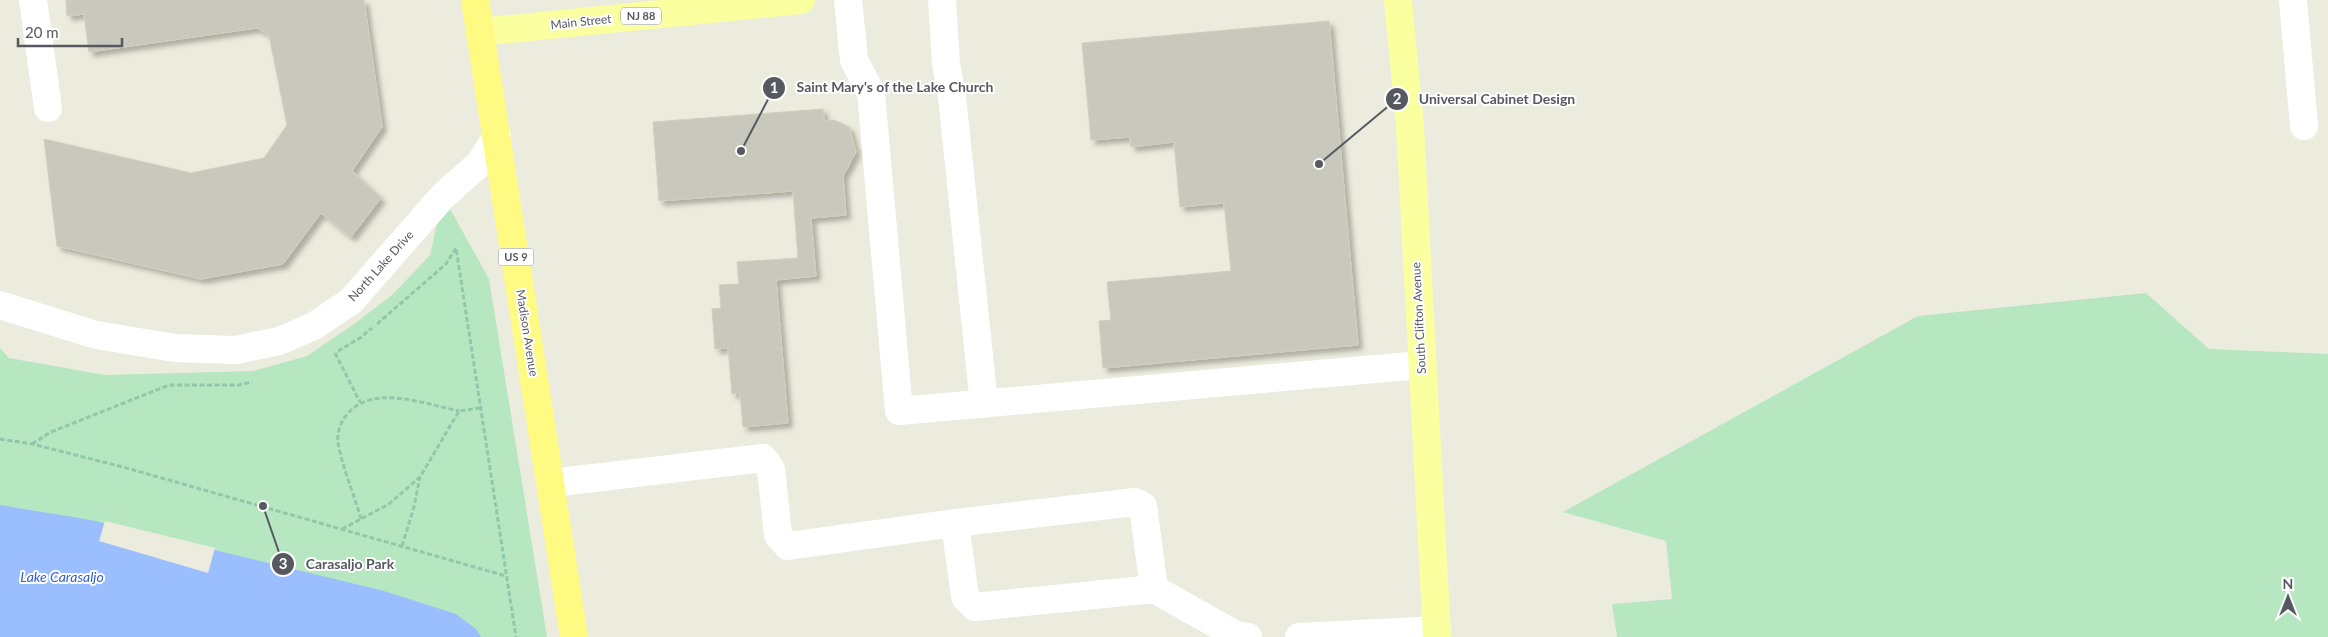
<svg xmlns="http://www.w3.org/2000/svg" width="2328" height="637" viewBox="0 0 2328 637" font-family="Lato,sans-serif">
<style>
.green{fill:#b7e7c1}
.water{fill:#9bbeff}
.pier{fill:#ececde}
.building{fill:#c9c8bd;stroke:#d1cfbc;filter:url(#shadow)}
.lines{fill:none;stroke-linecap:round;stroke-linejoin:round}
.path{stroke:#90c8ac;stroke-width:3;stroke-dasharray:5 2.5;stroke-linecap:butt}
.minor{stroke:#fff;stroke-width:28}
.major{stroke:#faffa0;stroke-width:28}
.highway{stroke:#fffa82;stroke-width:28}
.labels{text-anchor:middle;stroke-width:4;stroke-linejoin:round;paint-order:stroke}
.shield{fill:#fff;stroke:#898b90;stroke-width:1}
.shield-label{font-size:11px;font-weight:bold;fill:#575961}
.street-label{font-size:12px;fill:#575961;stroke:#fff}
.water-label{font-size:14px;font-style:italic;fill:#345ecc;stroke:#fff}
.leader{fill:none;stroke:#575961;stroke-width:2}
.callout-dot{fill:#575961;stroke:#fff;stroke-width:2}
.mark-label{font-size:15px;text-anchor:middle;font-weight:bold;fill:#fff}
.callout-label{font-size:14px;text-anchor:middle;font-weight:bold;fill:#575961;stroke:#fff;stroke-width:4;stroke-linejoin:round;paint-order:stroke}
</style>
<defs>
<filter id="shadow"><feDropShadow dx="4.5" dy="4.5" stdDeviation="2.5" flood-color="#0004"/></filter>
</defs>
<rect width="100%" height="100%" fill="#ececde"/>
<path class="green" d="M443,196L489,279L547,637H0V348L9,358L105,375L253,371L307,356L354,324L392,295L430,255Z
M2146,293L2209,349L2328,354V637H1617L1612,604L1672,599L1666,541L1563,512L1918,316Z"/>
<path class="water" d="M0,505L91,520L384,591L456,614L476,629L481,637H0Z"/>
<path class="pier" d="M105,521L215,548L208,573L99,541Z"/>
<path class="building" d="M66,0H364L382,127L352,171L381,198L351,237L321,213L283,264L201,279L57,246L44,139L191,173L264,158L287,125L269,35L257,28L89,52L84,14L67,16Z
M1329,21L1358,345L1103,368L1099,321L1111,320L1107,282L1231,271L1224,203L1180,207L1174,142L1131,147L1130,137L1091,140L1082,43Z
M823,109L824,121L834,120L849,127L856,152L843,176L846,215L811,218L816,276L776,280L788,423L743,427L740,393L732,394L728,348L715,349L712,309L721,308L719,285L739,284L737,262L798,258L793,191L659,201L653,122Z"/>
<g class="lines">
<path class="path" d="M377,324L446,264L456,248L516,637
M338,351L360,338L372,328
M335,353L360,402
M0,439L32,444L123,467L506,576
M32,444L51,432L169,385H239L252,382
M361,519C355,497 341,464 338,442C337,433 340,424 345,417C370,382 424,404 459,411
M342,529L389,504L420,477L459,411L481,408
M402,546L414,507L420,477"/>
<path class="minor" d="M33,0L48,108
M848,0L854,60L871,93L899,411L1421,365
M942,0L946,64L952,97L984,404
M2293,0L2304,126
M0,305L96,335L175,348L235,350L279,341L314,326L351,301L443,196L480,163L497,136
M551,483L763,458L771,469L778,535L788,546L955,523L1135,502L1143,506L1154,589L975,607L965,597L955,523
M1154,589L1236,635L1248,637
M1299,637L1437,630"/>
<path class="major" d="M1398,0L1410,126L1437,637
M480,32L801,0"/>
<path class="highway" d="M475,0L574,637"/>
</g>
<g class="labels">
<g class="shield">
<rect x="621" y="7.5" width="40" height="17" rx="4"/>
<rect x="498.5" y="248.5" width="35" height="17" rx="4"/>
</g>
<g class="shield-label">
<text x="641" y="20">NJ 88</text>
<text x="516" y="261">US 9</text>
</g>
<g class="street-label">
<text transform="translate(581 22) rotate(-6)" y="4">Main Street</text>
<text transform="translate(381 266) rotate(-48)" y="4">North Lake Drive</text>
<text transform="translate(1419 318) rotate(-93)" y="4">South Clifton Avenue</text>
<text transform="translate(527 333) rotate(81)" y="4">Madison Avenue</text>
</g>
<g class="water-label">
<text x="62" y="582">Lake Carasaljo</text>
</g>
</g>
<path class="leader" d="M741 151L774 88M1319 164L1397 99M263 506L283 564"/>
<g class="callout-dot">
<circle cx="741" cy="151" r="5"/>
<circle cx="1319" cy="164" r="5"/>
<circle cx="263" cy="506" r="5"/>
<circle cx="774" cy="88" r="12"/>
<circle cx="1397" cy="99" r="12"/>
<circle cx="283" cy="564" r="12"/>
</g>
<g class="mark-label">
<text x="774" y="93">1</text>
<text x="1397" y="104">2</text>
<text x="283" y="569">3</text>
</g>
<g class="callout-label">
<text x="895" y="92">Saint Mary's of the Lake Church</text>
<text x="1497" y="104">Universal Cabinet Design</text>
<text x="350" y="569">Carasaljo Park</text>
</g>
<g transform="translate(2288 597)" stroke="#ffffff" stroke-width="4" paint-order="stroke">
<path d="M0-4L9 19L0 12L-9 19Z" fill="#575961"/>
<text y="-8" font-size="14" font-weight="bold" text-anchor="middle" fill="#575961">N</text>
</g>
<path d="M18 38v8h104v-8" fill="none" stroke="#575961" stroke-width="2.5"/>
<text x="25" y="38" font-size="15" fill="#575961" stroke="#ffffff" stroke-width="4" paint-order="stroke">20 m</text>
</svg>
